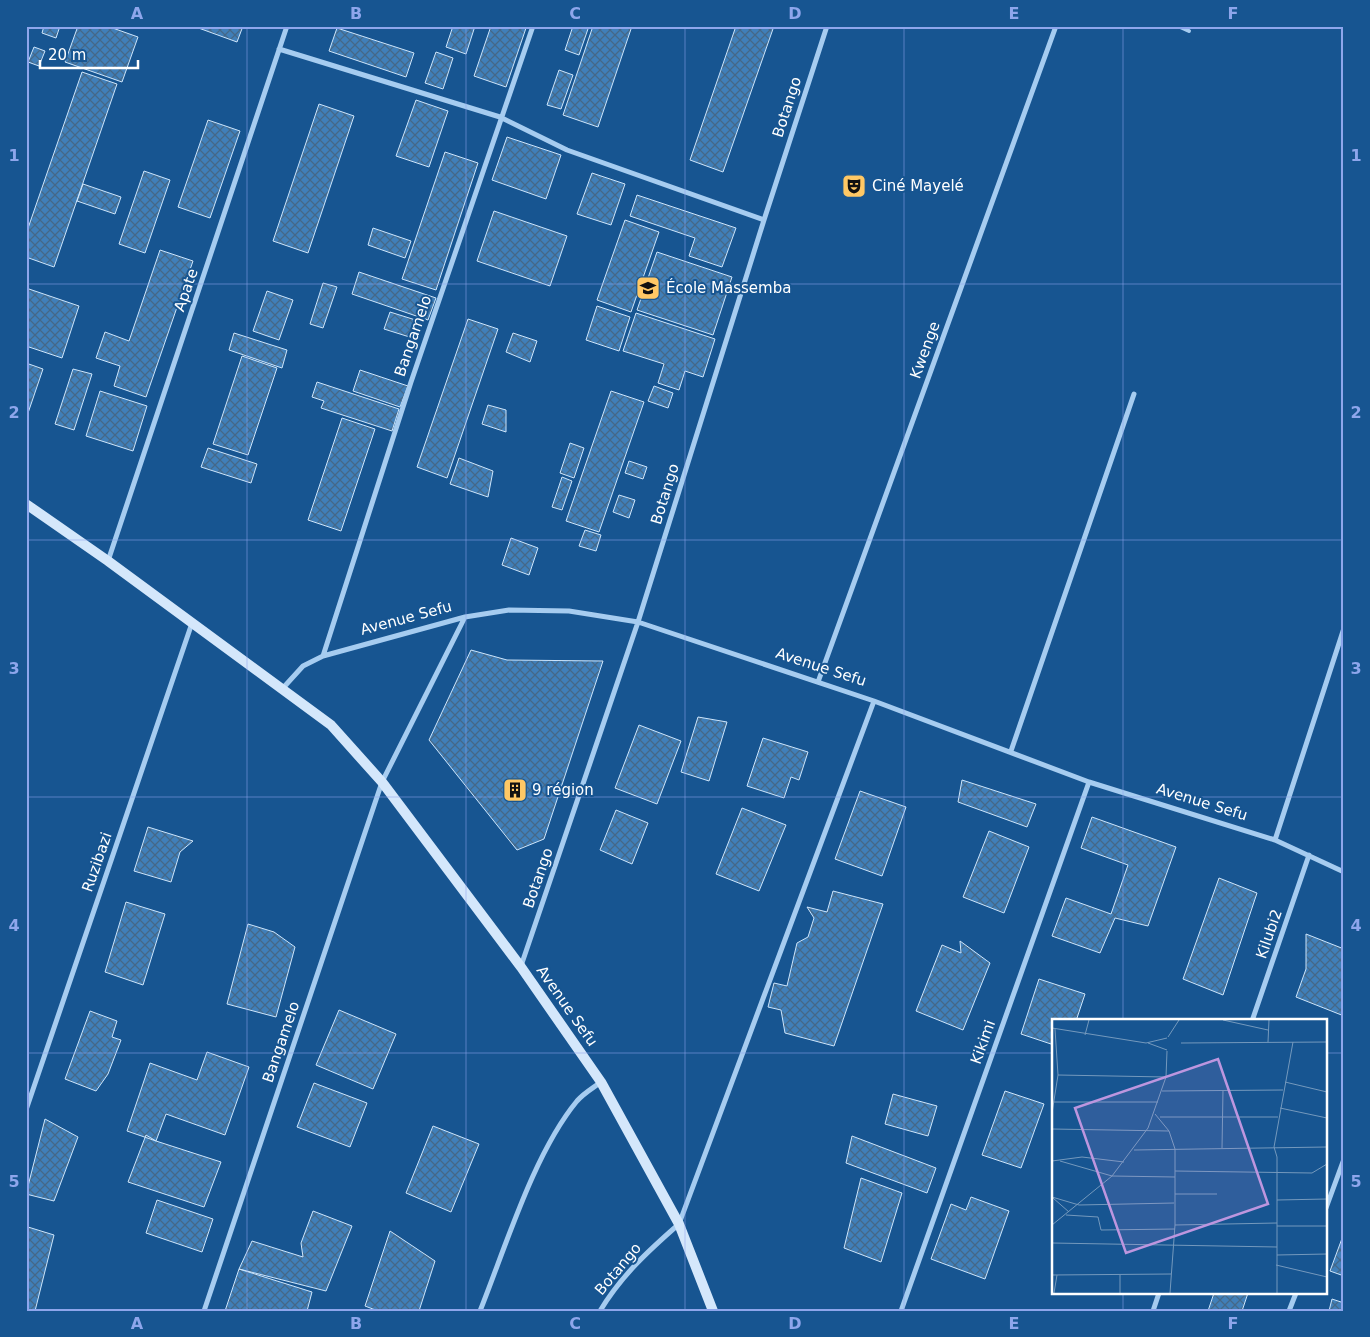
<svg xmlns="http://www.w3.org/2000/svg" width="1370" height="1337" viewBox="0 0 1370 1337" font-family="'DejaVu Sans',sans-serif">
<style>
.building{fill:url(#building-cross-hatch);stroke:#cde5fb}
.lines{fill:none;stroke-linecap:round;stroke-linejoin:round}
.service{stroke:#a6ccf0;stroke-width:4}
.minor{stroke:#a6ccf0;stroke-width:5}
.secondary{stroke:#d4e7fb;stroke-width:10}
.grid{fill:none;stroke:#8ea6ec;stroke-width:1;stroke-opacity:0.55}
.labels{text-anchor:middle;stroke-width:4;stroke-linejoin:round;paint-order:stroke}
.street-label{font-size:15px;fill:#fff;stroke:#175591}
.poi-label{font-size:15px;fill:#fff;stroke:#175591;text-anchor:start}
.inset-road{fill:none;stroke:#7499bd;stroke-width:1}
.view{fill:#bd96df;fill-opacity:0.15;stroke:#bd96df;stroke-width:2.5}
.inset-edge{fill:none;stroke:#fff;stroke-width:2.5}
.neatline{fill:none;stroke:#8ea6ec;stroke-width:2}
.grid-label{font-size:16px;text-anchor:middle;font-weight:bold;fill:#8ea6ec}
</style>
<defs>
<pattern id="building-cross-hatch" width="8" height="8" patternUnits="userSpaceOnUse" patternTransform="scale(1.25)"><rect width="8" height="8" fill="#407fb9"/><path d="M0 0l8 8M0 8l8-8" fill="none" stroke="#456888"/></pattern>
</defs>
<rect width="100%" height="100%" fill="#175591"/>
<path class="building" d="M44,26H60L56,38L42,33Z
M78,26H107L138,37L122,82L65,62Z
M193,26H243L237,42Z
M453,26H475L466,54L446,47Z
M491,26L526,28L506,87L474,76Z
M573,26H589L579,55L565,50Z
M593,26H632L598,127L563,115Z
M736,26H774L723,172L690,160Z
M337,28L414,53L406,77L329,51Z
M34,47L45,51L39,66L28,62Z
M436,52L453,58L443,89L425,83Z
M559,70L573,75L561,109L547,105Z
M82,72L117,84L54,267L26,257V234Z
M416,100L448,111L429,167L396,156Z
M319,104L354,116L308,253L273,241Z
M208,120L240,131L210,218L178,207Z
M507,137L561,155L546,199L492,180Z
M445,152L478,163L436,290L402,279Z
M144,171L170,180L145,253L119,244Z
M592,173L625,184L611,225L577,214Z
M83,184L121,197L115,214L77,201Z
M637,195L736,228L722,267L689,256L695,238L630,216Z
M494,211L567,236L550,286L477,261Z
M625,220L659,232L631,312L597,300Z
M373,228L411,241L405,258L368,245Z
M160,250L193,261L146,397L114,386L120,366L96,358L105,332L129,341Z
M657,252L732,277L713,335L637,310Z
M359,272L436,298L428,320L352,294Z
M323,283L337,287L323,328L310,324Z
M26,288L79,306L62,358L26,346Z
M267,291L293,300L279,340L253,331Z
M597,306L630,317L619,351L586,340Z
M390,312L422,322L416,339L384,329Z
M636,313L715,339L703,377L685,371L679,390L658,383L664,364L623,351Z
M468,319L498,329L447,478L417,467Z
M234,333L287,350L282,368L229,350Z
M513,333L537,341L530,362L506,352Z
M242,356L277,368L248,455L213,444Z
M26,363L43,369L27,416H26Z
M73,369L92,374L74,430L55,424Z
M360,370L408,386L400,407L353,391Z
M317,382L399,409L392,431L321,408L324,401L312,397Z
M654,386L673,393L668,408L648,401Z
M100,391L147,406L133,451L86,436Z
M611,391L644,402L599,532L566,521Z
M488,405L506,410V432L482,424Z
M342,418L375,429L341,531L308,520Z
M570,443L584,448L574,478L560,473Z
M208,448L257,464L251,483L201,467Z
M459,458L493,471L488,497L450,484Z
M629,461L647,467L643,479L625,473Z
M562,477L572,481L562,510L552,507Z
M619,495L635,500L629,518L613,512Z
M585,530L601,535L596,551L579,546Z
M511,538L538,548L529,575L502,565Z
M471,650L507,660L603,661L544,839L517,850L429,740Z
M698,717L727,722L709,781L681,772Z
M639,725L681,741L657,804L615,788Z
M763,738L808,752L799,780L791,777L784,798L747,786Z
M962,780L1036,804L1027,827L958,802Z
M860,791L906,807L882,876L835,859Z
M742,808L786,825L759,891L716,874Z
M616,810L648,823L632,864L600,850Z
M1092,817L1176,847L1148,926L1115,918L1100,953L1052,936L1066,898L1111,914L1128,865L1081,848Z
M148,827L193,841L180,852L171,882L134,871Z
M989,831L1029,847L1004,913L963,897Z
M1219,878L1257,893L1223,995L1183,979Z
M833,891L883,904L834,1046L785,1033L781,1010L768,1007L774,983L787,986L797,943L808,937L814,918L807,907L827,912Z
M126,902L165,914L143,985L105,972Z
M248,924L274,932L295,947L276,1017L227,1004Z
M1306,934L1344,949V1016L1296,997L1306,969Z
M960,941L990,963L963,1030L916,1011L942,945L961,953Z
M1039,979L1085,994L1076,1021H1054V1045L1021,1034Z
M339,1010L396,1034L373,1089L316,1065Z
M90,1011L117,1021L112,1037L121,1040L108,1074L96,1091L65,1079Z
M207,1052L249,1067L225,1135L166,1114L156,1141L127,1131L150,1063L197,1080Z
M314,1083L367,1103L350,1147L297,1127Z
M1005,1091L1044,1104L1021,1168L982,1155Z
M893,1094L937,1106L928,1136L885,1124Z
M45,1119L78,1137L54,1201L26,1194Z
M433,1126L479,1144L451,1212L406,1193Z
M146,1135L156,1141L221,1162L204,1207L128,1182Z
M852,1136L936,1168L927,1193L846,1163Z
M861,1178L902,1193L881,1262L844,1248Z
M971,1197L1009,1211L985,1279L931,1259L951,1204L966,1210Z
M157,1200L213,1219L202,1252L146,1233Z
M313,1211L352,1226L326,1291L239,1269L252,1241L303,1257L301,1243Z
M28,1227L54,1235L35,1311H26Z
M390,1231L435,1261L419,1311H378L365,1306Z
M1344,1233V1276L1330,1271Z
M239,1269L312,1292L307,1311H225Z
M1214,1293H1248L1242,1311H1208Z
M1332,1299L1344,1303V1311H1329Z"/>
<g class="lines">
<path class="service" d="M1178,26L1189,31"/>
<path class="minor" d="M279,49L500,117L567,150L764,220
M108,561L287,26
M323,656L411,382L533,26
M818,682L1056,26
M283,688L303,666L323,656L465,617L509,610L569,611L638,622L874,701L1089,782L1275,840L1344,872
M1011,751L1134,394
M1275,840L1344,628
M521,966L638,622L764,220L827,26
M1252,1021L1309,855
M26,1110L192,623
M1326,1208L1344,1159
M204,1311L382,782L465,617
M480,1311C506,1246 534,1153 577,1101C584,1093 593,1088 601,1082
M600,1311C621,1276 648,1251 679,1224L874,701
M901,1311L1089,782
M1153,1311L1159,1293
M1289,1311L1296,1293"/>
<path class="secondary" d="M26,504L108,561L331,725L382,782L521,967L601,1082L679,1224L713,1311"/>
</g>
<path class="grid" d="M247,26V1311M466,26V1311M685,26V1311M904,26V1311M1123,26V1021M26,284H1344M26,540H1344M26,797H1344M26,1053H1054M1326,1053H1344M1123,1293V1311"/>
<defs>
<g id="theatre-square" transform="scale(1.25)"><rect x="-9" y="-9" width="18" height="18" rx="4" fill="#ffc865" stroke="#175591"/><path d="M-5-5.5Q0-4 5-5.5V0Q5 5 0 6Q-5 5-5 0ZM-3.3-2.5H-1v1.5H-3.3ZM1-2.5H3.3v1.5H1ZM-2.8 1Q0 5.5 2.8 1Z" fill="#111"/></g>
<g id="school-square" transform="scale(1.25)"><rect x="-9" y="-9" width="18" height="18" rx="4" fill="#ffc865" stroke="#175591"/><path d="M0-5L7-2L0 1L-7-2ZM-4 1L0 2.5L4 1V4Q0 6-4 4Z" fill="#111"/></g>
<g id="building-square" transform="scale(1.25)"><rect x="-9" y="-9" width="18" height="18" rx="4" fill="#ffc865" stroke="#175591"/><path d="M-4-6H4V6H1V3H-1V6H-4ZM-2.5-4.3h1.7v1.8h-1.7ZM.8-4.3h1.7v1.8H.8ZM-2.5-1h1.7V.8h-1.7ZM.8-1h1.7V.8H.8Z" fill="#111"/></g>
</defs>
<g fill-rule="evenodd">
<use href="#theatre-square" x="854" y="186"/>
<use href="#school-square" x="648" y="288"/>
<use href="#building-square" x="515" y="790"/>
</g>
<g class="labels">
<g class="street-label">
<text transform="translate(787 107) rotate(-72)" y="5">Botango</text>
<text transform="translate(186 290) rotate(-71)" y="5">Apate</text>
<text transform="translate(413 336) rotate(-71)" y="5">Bangamelo</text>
<text transform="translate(925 350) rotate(-70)" y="5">Kwenge</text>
<text transform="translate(665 494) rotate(-73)" y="5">Botango</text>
<text transform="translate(406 618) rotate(-15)" y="5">Avenue Sefu</text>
<text transform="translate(821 667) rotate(18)" y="5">Avenue Sefu</text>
<text transform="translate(1202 802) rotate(17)" y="5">Avenue Sefu</text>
<text transform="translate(97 862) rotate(-71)" y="5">Ruzibazi</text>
<text transform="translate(538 878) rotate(-71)" y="5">Botango</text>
<text transform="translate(1269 934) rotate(-71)" y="5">Kilubi2</text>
<text transform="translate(567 1006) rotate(55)" y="5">Avenue Sefu</text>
<text transform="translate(281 1042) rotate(-71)" y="5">Bangamelo</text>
<text transform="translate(983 1042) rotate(-70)" y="5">Kikimi</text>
<text transform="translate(618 1269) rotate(-50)" y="5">Botango</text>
</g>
<g class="poi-label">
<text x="872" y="191">Ciné Mayelé</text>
<text x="666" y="293">École Massemba</text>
<text x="532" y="795">9 région</text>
</g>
</g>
<g transform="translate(1052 1019)">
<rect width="275" height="275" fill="#175591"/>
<path class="inset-road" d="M171,1L216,11M0,9L94,24L115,19M33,16L37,1M116,18L127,1M216,23L217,1M96,24L115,31M129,24L275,23M6,56L114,58M233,63L275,73M110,72L231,71M0,83H106M228,89L275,99M0,94L6,56L3,10M103,95L117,112L123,130V206L118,274M108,98H226M0,110L117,112M170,129L171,71M82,131L275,128M0,142L30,138L72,143M8,142L60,157L123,158M123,152L260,154L275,145M123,175H165M0,178L27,186L122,184M1,179L17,193M225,181L275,180M14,196L46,198L49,211L123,210M0,206L60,157L96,109L114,58L115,32M123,206L225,204M225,207H275M0,224L225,228M225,236L275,235M224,246L275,258M0,256L119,255M68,256V274M2,274L5,256M225,274V138L222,128L241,23"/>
<path class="view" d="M166,40L216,185L74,234L23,89Z"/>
<rect width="275" height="275" class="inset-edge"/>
</g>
<rect width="1370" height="1337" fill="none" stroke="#175591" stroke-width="55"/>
<path d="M40 60v8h98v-8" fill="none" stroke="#ffffff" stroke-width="2.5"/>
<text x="48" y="60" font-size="15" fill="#ffffff" stroke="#175591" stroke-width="4" paint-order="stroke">20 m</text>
<rect x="28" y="28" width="1314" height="1282" class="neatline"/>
<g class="grid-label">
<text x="137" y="19">A</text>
<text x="356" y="19">B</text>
<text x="575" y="19">C</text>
<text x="795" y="19">D</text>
<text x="1014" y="19">E</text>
<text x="1233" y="19">F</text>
<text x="14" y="161">1</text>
<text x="1356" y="161">1</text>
<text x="14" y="418">2</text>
<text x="1356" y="418">2</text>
<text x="14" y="674">3</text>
<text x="1356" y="674">3</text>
<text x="14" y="931">4</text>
<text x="1356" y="931">4</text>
<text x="14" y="1187">5</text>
<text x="1356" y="1187">5</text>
<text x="137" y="1329">A</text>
<text x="356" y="1329">B</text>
<text x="575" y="1329">C</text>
<text x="795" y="1329">D</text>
<text x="1014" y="1329">E</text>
<text x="1233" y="1329">F</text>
</g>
</svg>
